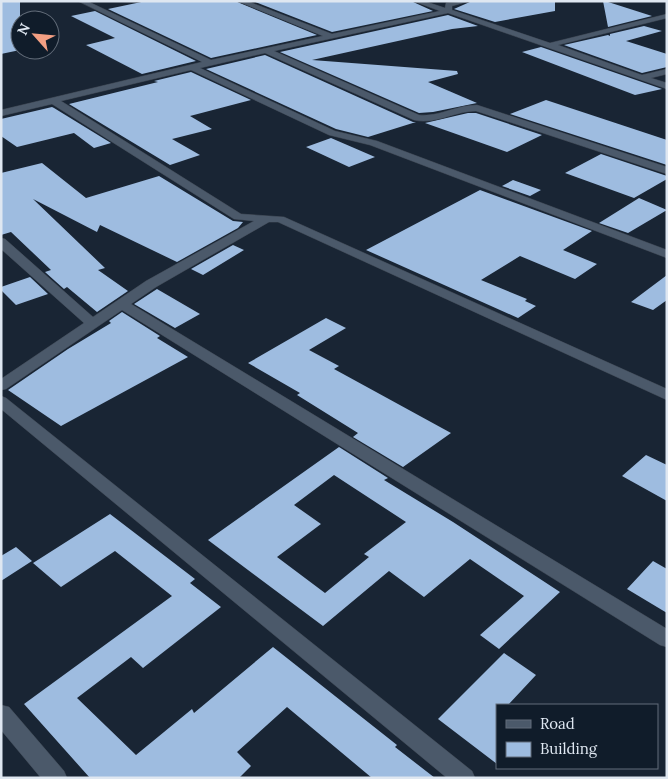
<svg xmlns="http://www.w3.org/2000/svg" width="668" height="779" viewBox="0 0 668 779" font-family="Lora,serif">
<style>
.building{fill:#9ebce0;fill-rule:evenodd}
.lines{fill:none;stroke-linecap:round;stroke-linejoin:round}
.minor-casing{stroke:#39424e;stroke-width:1}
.minor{fill:#4b596a;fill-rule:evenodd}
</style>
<rect width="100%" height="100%" fill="#192534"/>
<path class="building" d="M1,1H20V50L1,54Z
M146,1H235L317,35L211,58L108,9Z
M253,1H411L433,11L332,32Z
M472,1H555V11L495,22L454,9Z
M603,1H605L652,16L608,27Z
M95,11L196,61L142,74L86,45L115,38L71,16Z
M448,15L478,26L452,29L312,60L457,71L458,74L428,82L477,103L433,112L419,113L280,52Z
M644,26L662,31L626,41L667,54V67L642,73L564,45L608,35L610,36V34Z
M541,47L662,89L635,95L522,52Z
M265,55L413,122H416L368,137L336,129L206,69Z
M191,72L251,100L190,116L212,129L172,139L200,155L170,165L69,104L158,82L154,81Z
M546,100L667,140V165L510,114Z
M52,107L54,108L111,143L94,148L74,133L17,147L1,136V119Z
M468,113H476L542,135L507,152L425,123Z
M331,138L375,157L349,167L306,147Z
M601,154L667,176V179L634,198L565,173Z
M42,163L86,198L159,176L233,221L243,222L238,228L177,262L100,225L97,232L33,199L105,268L98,270L128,291L97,312L67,287L64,289L45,272L51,270L11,232L1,235V173Z
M513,180L541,190L530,196L502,186Z
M480,190L592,231L563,250L597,264L575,279L520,256L481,280L527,299L525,301L536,306L518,318L366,250Z
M639,198L667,210L628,233L599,223Z
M233,245L244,250L203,275L191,269Z
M667,275V300L653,310L631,302Z
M30,277L48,294L16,305L1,290V287Z
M157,289L200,314L175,328L134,304Z
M122,312L160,336L157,338L188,357L61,426L8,390L68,349L111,323L109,321Z
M326,318L346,328L309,350L339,366L334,369L451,433L403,467L353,437L358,433L297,395L300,393L248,363Z
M339,447L388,478L384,480L453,522L560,592L499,649L480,635L524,596L470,559L424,597L389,571L323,626L208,540ZM334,475L406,522L364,554L369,557L325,593L277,557L321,524L294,505Z
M646,455L667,465V501L622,476Z
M110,514L195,579L190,583L221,607L143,668L131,657L77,698L136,755L192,709L194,713L273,647L397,745L395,747L435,778H372L287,707L237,752L251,766L239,778H90L24,704L172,596L115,551L61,587L33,563Z
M16,547L32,561L1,581V556Z
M653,561L667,569V613L627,589Z
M504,653L536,675L508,705H497V764L438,719Z"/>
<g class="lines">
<g class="minor-casing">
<path id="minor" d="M78,1H87L211,60L323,36L237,1H247L332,34L440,11L413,1H424L445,8L446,3L470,1L452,6V10L550,43L667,14V18L558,45L642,75L667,69V74L651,78L667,83V89L448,13L274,51L419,115C439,117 457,105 477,105L667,167V174L476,111C455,111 435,125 414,120L265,53L200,68L335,131L377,141L667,250V258L370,145L329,135L191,70L61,101L241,214L284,217L667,389V400L278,222H269L156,287L131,304L667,629V647L660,645L122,310L6,389L1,390V379L84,323L1,249V238L5,239L93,317L146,281L254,221L234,219L52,104L1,116V110L202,62Z
M1,396L6,398L472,771L475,778H447L1,409Z
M1,705L9,707L64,771L67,778H41L1,730Z"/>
</g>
<use href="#minor" class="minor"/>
</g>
<rect width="668" height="779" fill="none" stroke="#dfe7f1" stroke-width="5"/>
<rect x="496" y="704" width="162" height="65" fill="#101c2a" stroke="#636d7a"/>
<rect x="506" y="720" width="25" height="8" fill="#4b596a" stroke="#636d7a"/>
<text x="540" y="729" font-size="15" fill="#dfe7f1">Road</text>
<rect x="506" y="742" width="25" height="15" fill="#9ebce0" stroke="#636d7a"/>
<text x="540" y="754" font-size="15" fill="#dfe7f1">Building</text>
<g transform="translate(35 35) rotate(297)"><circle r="24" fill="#101c2a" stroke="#636d7a"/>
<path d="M0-4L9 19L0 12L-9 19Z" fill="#f39f83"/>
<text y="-8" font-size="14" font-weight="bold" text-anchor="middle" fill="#dfe7f1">N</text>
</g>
</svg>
